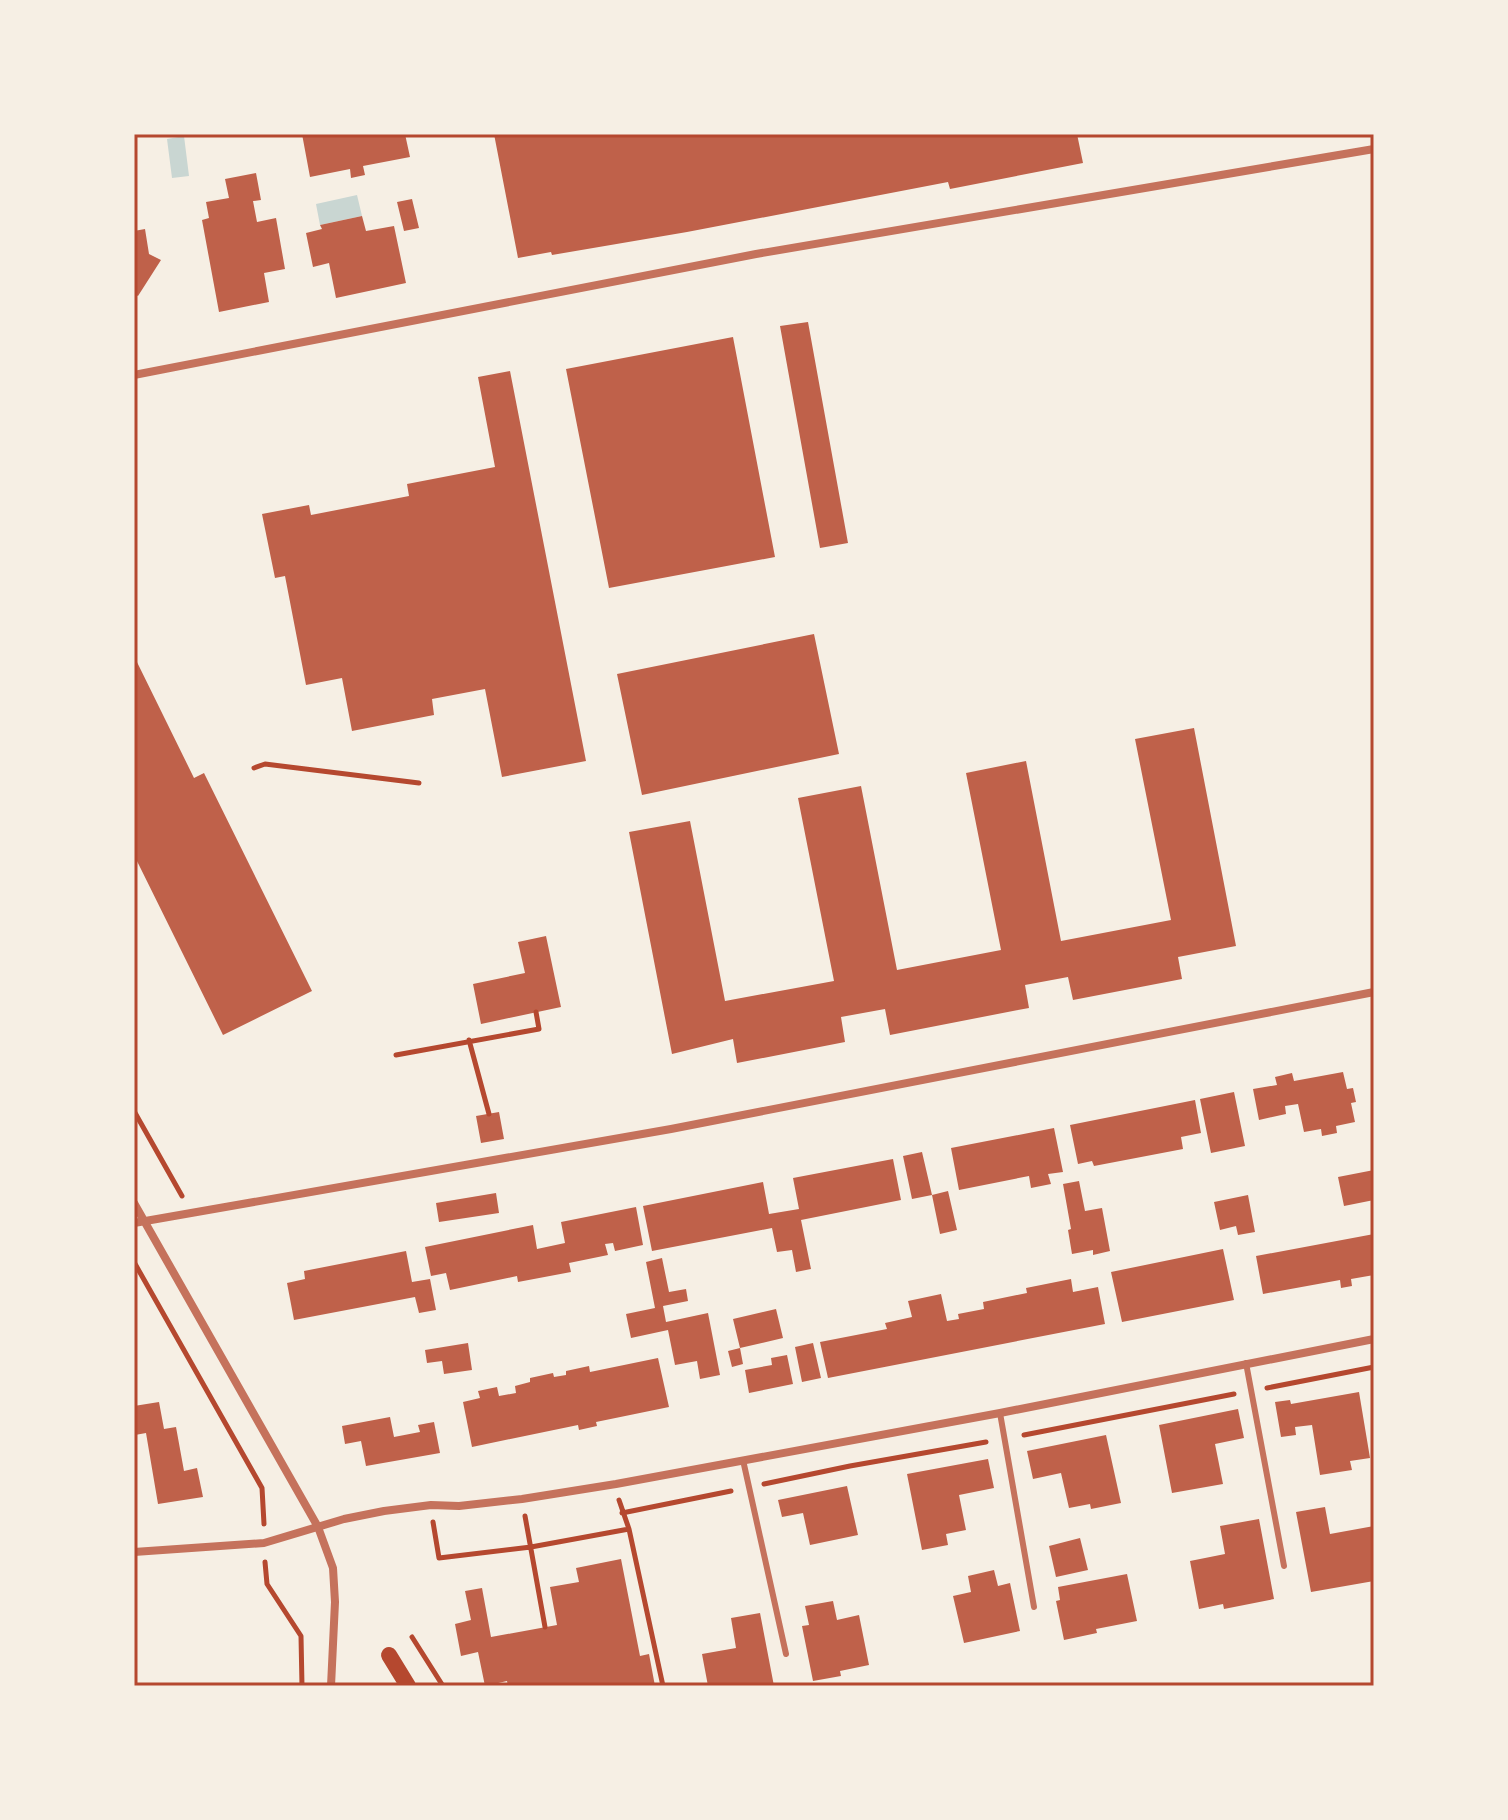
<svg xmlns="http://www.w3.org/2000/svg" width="1508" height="1820" viewBox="0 0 1508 1820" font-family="'Crimson Pro',serif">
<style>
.water{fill:#c9d6d2}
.building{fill:#bf614a}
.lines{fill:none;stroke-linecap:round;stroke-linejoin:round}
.path{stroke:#b5482f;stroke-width:5}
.service{stroke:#c5725c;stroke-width:6}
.minor{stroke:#c5725c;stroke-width:8}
.secondary{stroke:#b5482f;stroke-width:16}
.neatline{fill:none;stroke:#b5482f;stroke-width:3}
</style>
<rect width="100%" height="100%" fill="#f6efe4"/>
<path class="water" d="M184,136L189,176L172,178L167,139Z
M357,195L362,216L320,225L316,204Z"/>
<path class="building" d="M302,134H405L410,157L363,166L365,175L351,178L350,169L310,177Z
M494,134H1077L1083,163L950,189L948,182L687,232L552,255L551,252L518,258Z
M256,173L261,200L253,201L257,222L276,218L285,269L264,273L269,302L219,312L202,220L209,218L206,202L229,198L225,179Z
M412,199L419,228L404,231L397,202Z
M362,216L366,231L394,226L406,283L336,298L329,263L313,267L306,233L322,229L320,225Z
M145,229L149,254L161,260L138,296L134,294V231Z
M808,322L848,543L820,548L780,326Z
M733,337L775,557L609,588L566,369Z
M510,371L586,761L502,777L485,689L432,699L434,715L352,731L342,678L306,685L285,576L275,578L262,514L309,505L311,515L409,496L407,484L495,467L478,377Z
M814,634L839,754L642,795L617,674Z
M134,656L194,778L204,773L312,991L223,1035L134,855Z
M1194,728L1236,946L1178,957L1182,979L1073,1000L1068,977L1025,985L1029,1008L1018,1010L890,1035L885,1009L841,1017L845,1042L737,1063L733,1039L672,1054L629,832L690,821L725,1001L834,981L798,798L861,786L897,970L1001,950L966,773L1026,761L1061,941L1171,920L1135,739Z
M546,936L561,1007L481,1024L473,984L525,973L518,942Z
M1343,1072L1347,1089L1353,1088L1356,1102L1351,1103L1355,1122L1336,1126L1337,1133L1322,1136L1321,1129L1304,1132L1298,1104L1285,1106L1286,1114L1259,1120L1253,1089L1277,1085L1275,1077L1292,1073L1294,1081Z
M1234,1092L1245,1146L1211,1153L1200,1099Z
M1195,1100L1201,1133L1181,1137L1183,1149L1094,1166L1092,1161L1078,1164L1070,1125Z
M499,1112L504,1139L481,1143L476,1116Z
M1054,1128L1063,1172L1048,1174L1051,1184L1031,1188L1029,1176L959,1190L951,1148Z
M922,1152L932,1195L912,1199L903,1156Z
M893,1159L901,1200L801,1220L811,1269L796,1272L792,1250L777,1252L772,1228L652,1251L643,1206L763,1182L769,1214L799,1209L793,1178Z
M1374,1170V1200L1344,1206L1338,1177Z
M1079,1181L1085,1211L1102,1208L1110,1251L1093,1255V1250L1072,1254L1068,1230L1071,1229L1063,1184Z
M948,1191L957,1230L940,1234L932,1195Z
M496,1193L499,1213L439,1222L436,1203Z
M1248,1195L1255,1232L1238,1235L1236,1226L1220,1230L1214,1202Z
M636,1207L643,1245L615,1251L613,1243L605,1244L608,1255L569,1263L571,1272L518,1282L517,1276L450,1290L446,1273L431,1276L425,1247L533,1225L537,1249L565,1243L561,1222Z
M1374,1234V1275L1351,1279L1352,1286L1341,1288L1340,1280L1263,1294L1256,1256Z
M1223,1249L1234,1300L1122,1322L1111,1272Z
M406,1251L412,1282L430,1279L436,1310L419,1313L415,1297L294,1320L287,1283L305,1279L304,1271Z
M662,1258L669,1292L686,1289L688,1301L663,1306L666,1322L708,1313L720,1375L700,1379L697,1361L675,1365L668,1330L631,1338L626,1314L655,1308L646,1262Z
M1071,1279L1073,1292L1098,1287L1105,1324L828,1378L820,1342L887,1329L885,1323L912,1317L908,1301L941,1294L947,1321L959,1319L958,1314L984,1309L983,1302L1027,1293L1026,1288Z
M776,1309L783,1338L740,1348L743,1364L732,1367L728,1351L740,1348L733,1319Z
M468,1343L472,1370L444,1374L442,1361L427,1363L425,1350Z
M813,1343L821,1378L802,1382L795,1347Z
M787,1355L793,1384L749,1393L745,1370L772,1365L771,1358Z
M658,1358L669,1407L596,1422L597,1426L579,1430L578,1425L472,1447L463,1402L480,1398L478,1391L497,1387L499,1396L516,1393L515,1386L530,1382V1378L553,1373L554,1377L566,1375V1371L589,1366L590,1372Z
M1359,1392L1370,1458L1350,1461L1352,1470L1320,1475L1312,1425L1295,1427L1296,1435L1281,1437L1275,1402L1290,1400L1291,1404Z
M159,1402L164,1429L176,1427L184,1471L197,1468L203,1497L158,1504L146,1433L135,1435L134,1406Z
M1238,1409L1244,1438L1215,1444L1223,1484L1172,1493L1159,1425Z
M390,1417L394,1437L420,1432L418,1425L434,1422L440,1453L366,1466L361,1441L345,1444L342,1426Z
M1106,1435L1121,1503L1091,1509L1090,1504L1069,1508L1061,1473L1033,1479L1027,1451Z
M988,1459L994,1488L959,1495L966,1530L946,1534L948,1545L922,1550L907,1474Z
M847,1486L858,1535L810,1545L803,1513L782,1517L778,1500Z
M1325,1507L1330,1534L1374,1526V1581L1311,1592L1296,1512Z
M1259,1519L1274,1599L1224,1609L1223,1604L1199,1609L1190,1561L1225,1554L1220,1526Z
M1080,1538L1088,1570L1056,1577L1049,1546Z
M621,1559L640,1656L649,1654L655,1686H508L507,1681L485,1686L478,1652L461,1656L455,1624L471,1620L465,1591L482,1588L491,1637L557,1625L550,1587L579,1582L576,1568Z
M994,1570L998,1586L1010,1583L1020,1631L964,1643L953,1596L971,1592L968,1576Z
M1127,1574L1137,1621L1096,1629L1097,1633L1064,1640L1056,1601L1060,1600L1058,1587Z
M833,1601L837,1620L859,1615L869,1665L840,1671L841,1676L813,1681L802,1626L809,1625L805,1606Z
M760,1613L774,1686H708L702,1654L736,1648L731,1618Z"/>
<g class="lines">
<path class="path" d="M254,768L265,764L419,783
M469,1040L489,1114
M396,1055L539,1029L536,1012
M134,1111L182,1196
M134,1262L262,1488L264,1524
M1267,1388L1374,1367
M1024,1435L1234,1394
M764,1484L850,1466L986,1442
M619,1500L629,1529L663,1686
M622,1513L731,1491
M525,1516L545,1627
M433,1522L439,1558L531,1547L629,1529
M265,1562L267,1584L301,1636L302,1686
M412,1637L443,1686"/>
<path class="service" d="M1246,1363L1284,1566
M1000,1413L1034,1607
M743,1460L786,1654"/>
<path class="minor" d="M134,375L756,254L1374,149
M134,1203L318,1527L333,1568L335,1602L331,1686
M134,1223L671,1129L1374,992
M134,1552L264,1543L344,1519L384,1511L431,1505L459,1506L522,1499L616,1484L1000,1413L1374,1339"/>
<path class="secondary" d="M389,1655L408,1686"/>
</g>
<rect width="1508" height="1820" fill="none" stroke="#f6efe4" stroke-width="272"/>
<rect x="136" y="136" width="1236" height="1548" class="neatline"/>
</svg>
